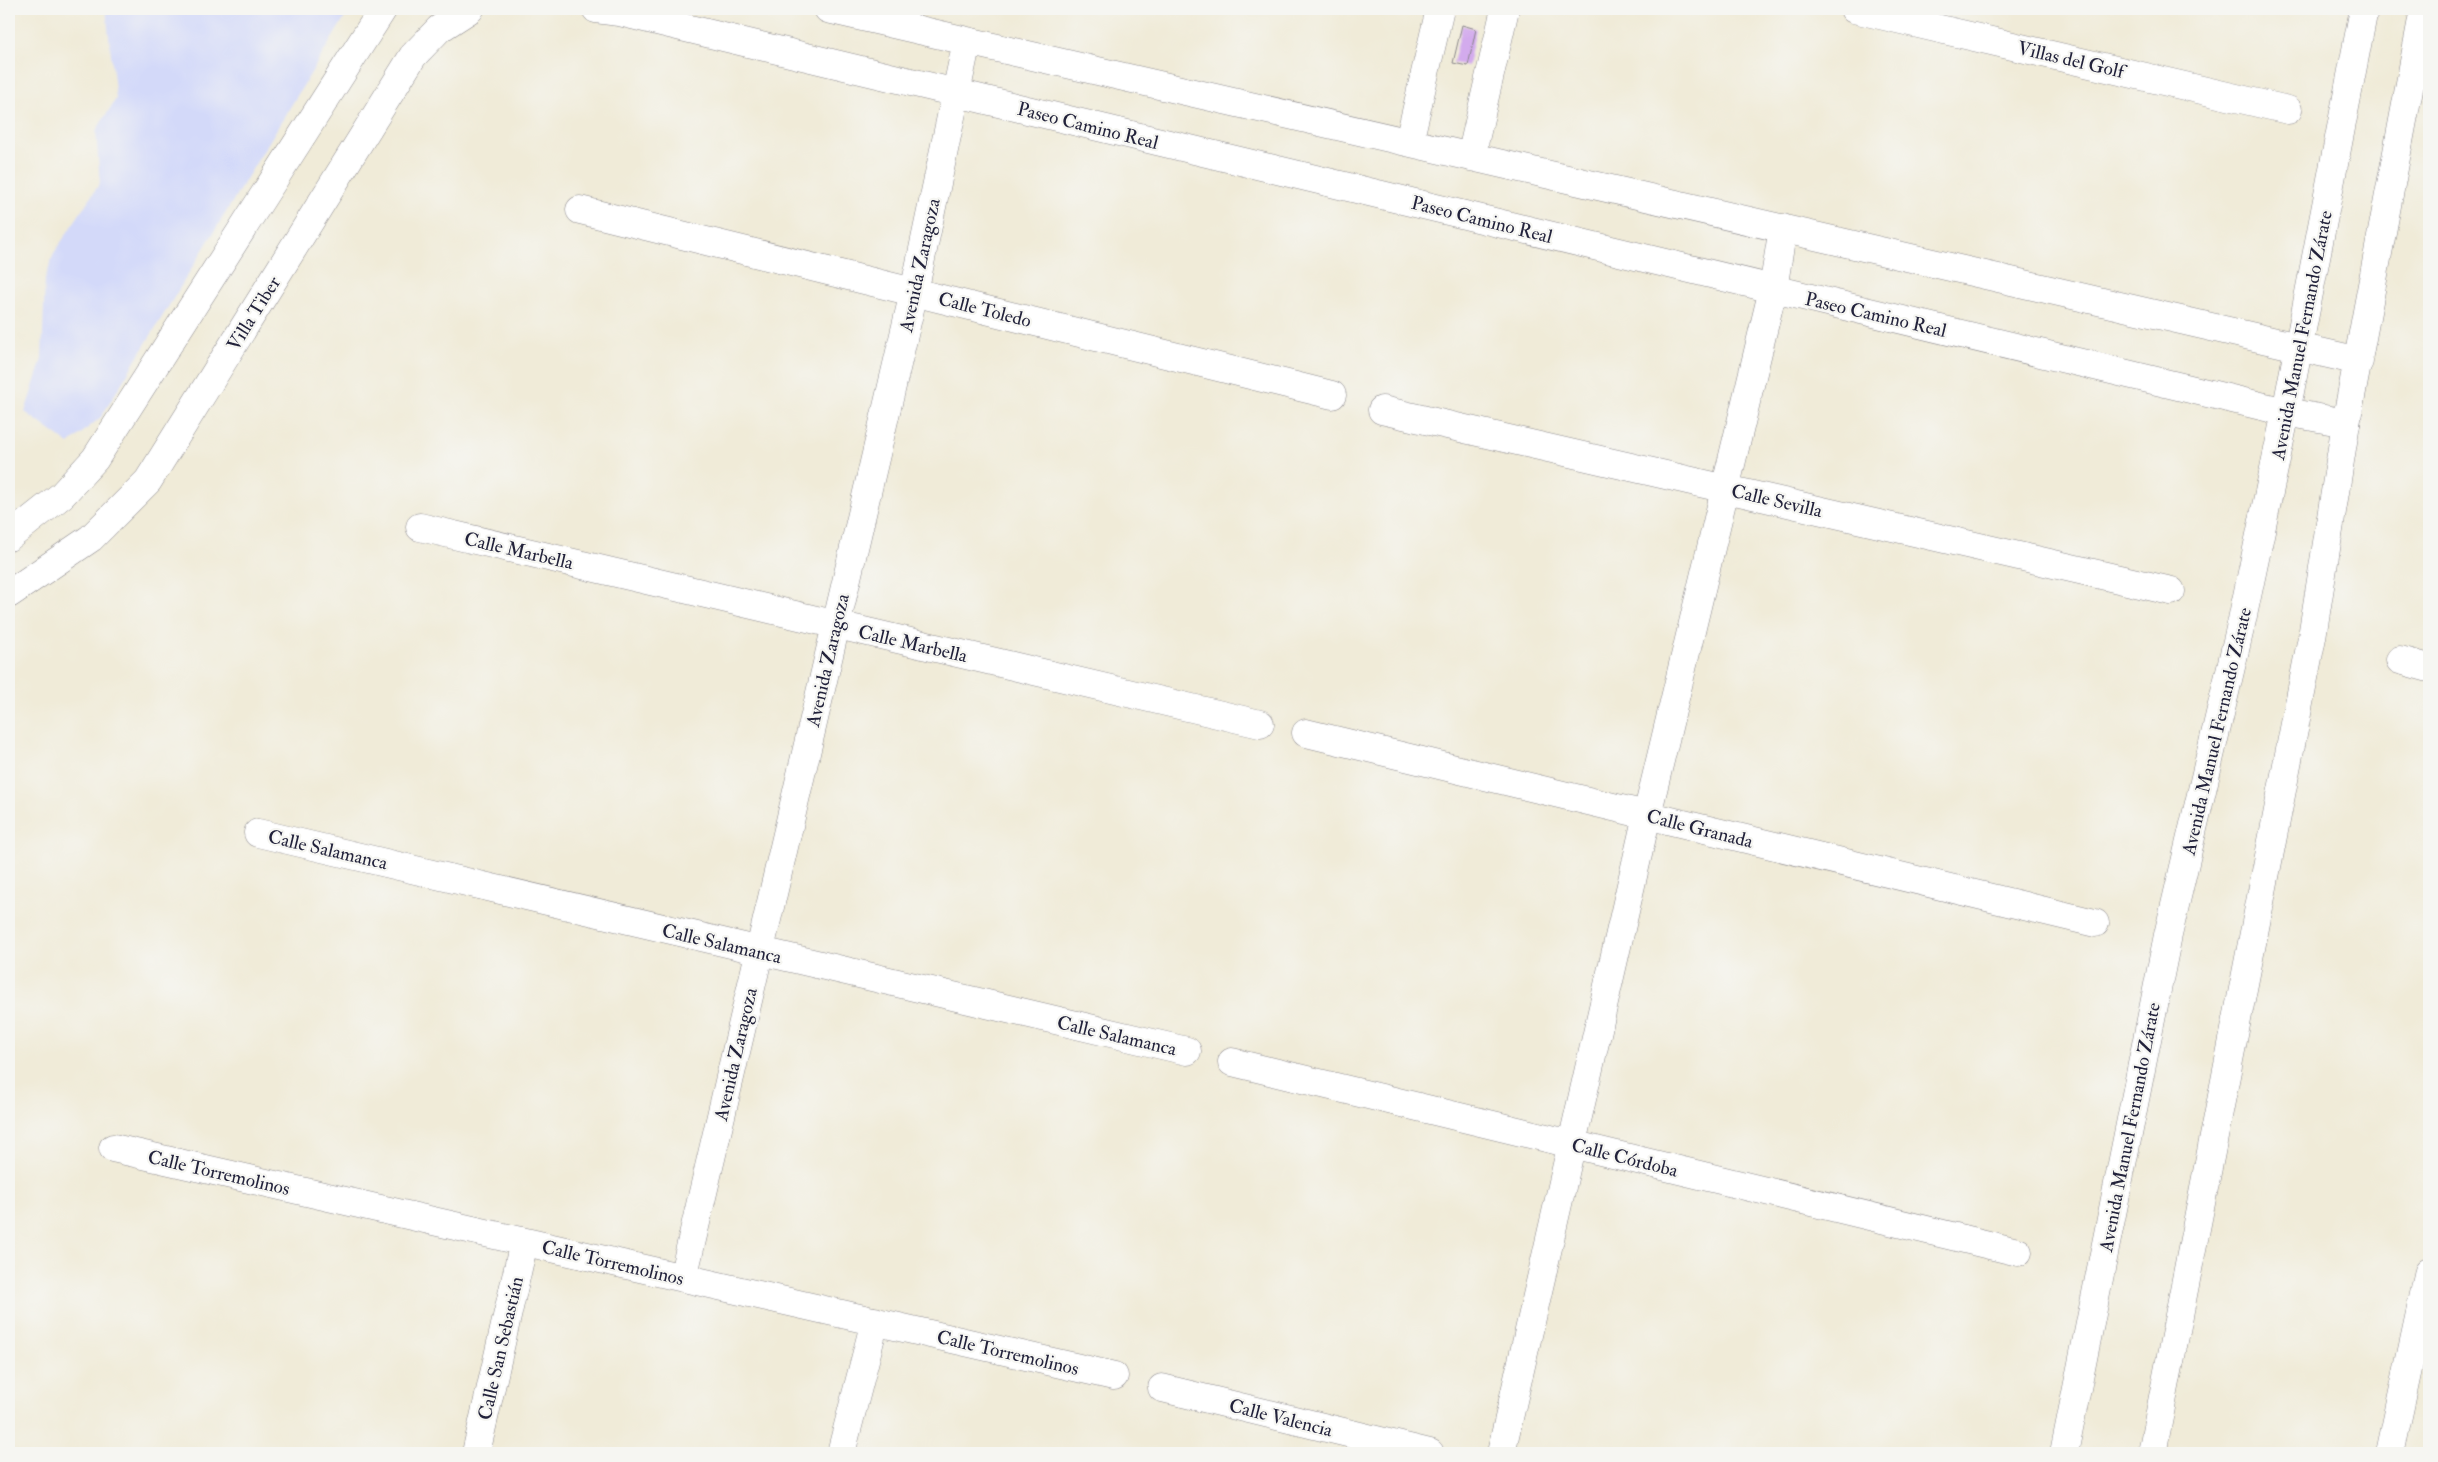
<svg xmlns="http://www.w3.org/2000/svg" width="2438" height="1462" viewBox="0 0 2438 1462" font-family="'IM FELL Double Pica',serif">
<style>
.built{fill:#d3d9f9}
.building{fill:#d3abed}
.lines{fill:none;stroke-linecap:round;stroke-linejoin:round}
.minor-casing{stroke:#89868a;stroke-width:29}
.major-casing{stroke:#89868a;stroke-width:29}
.minor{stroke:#fff;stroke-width:28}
.major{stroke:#fff;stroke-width:28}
.labels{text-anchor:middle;stroke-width:4.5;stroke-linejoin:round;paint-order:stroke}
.street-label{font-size:19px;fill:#22223b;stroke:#f6f6f2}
</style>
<rect width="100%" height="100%" fill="#f6f6f2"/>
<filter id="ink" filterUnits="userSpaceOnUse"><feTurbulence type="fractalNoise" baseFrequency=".02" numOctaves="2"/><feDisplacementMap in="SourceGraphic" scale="10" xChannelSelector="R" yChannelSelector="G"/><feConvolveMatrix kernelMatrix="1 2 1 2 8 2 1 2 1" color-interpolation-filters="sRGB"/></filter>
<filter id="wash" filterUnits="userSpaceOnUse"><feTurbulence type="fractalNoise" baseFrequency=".0096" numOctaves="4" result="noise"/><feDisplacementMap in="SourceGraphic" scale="20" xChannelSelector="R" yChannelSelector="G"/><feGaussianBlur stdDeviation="1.12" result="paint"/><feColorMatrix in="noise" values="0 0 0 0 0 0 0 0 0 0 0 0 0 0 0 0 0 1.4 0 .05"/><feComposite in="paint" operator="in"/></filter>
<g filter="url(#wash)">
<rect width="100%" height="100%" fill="#f0ebd8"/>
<path class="built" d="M106,9H350L101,417L69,444L25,412L42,359L45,279L54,253L100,183L96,131L116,99Z"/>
<g id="blocks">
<path class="building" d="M1462,25L1476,29L1468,66L1453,63Z"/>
</g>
</g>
<g filter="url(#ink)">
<use href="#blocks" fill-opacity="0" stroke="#89868a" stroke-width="1"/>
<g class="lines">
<g class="minor-casing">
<path id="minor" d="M596,9L619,12L2286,412L2346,423
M828,9L2359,361
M1854,9L2288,110
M1409,142L1440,9
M1471,157L1505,9
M580,210L1332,395
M1382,410L2171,591
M420,527L1260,724
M9,537L62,495L95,459L383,9
M9,594L91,538L148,481L413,56L439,29L470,9
M2400,660L2429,668
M1306,733L2095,923
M258,833L1187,1051
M1232,1062L2018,1252
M113,1148L1114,1376
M683,1278L914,292L967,41
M1162,1388L1430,1453
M476,1453L524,1242
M841,1453L875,1321
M1501,1453L1647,815L1773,289L1783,228
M2390,1453L2429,1271"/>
</g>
<g class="major-casing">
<path id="major" d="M2064,1453L2168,935L2242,620L2286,412L2364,9
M2152,1453L2312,637L2346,423L2424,9"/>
</g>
<use href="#minor" class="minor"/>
<use href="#major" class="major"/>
</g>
</g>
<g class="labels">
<g class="street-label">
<text transform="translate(2071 59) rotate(13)" y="7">Villas del Golf</text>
<text transform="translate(1088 125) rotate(14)" y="7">Paseo Camino Real</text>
<text transform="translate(1482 219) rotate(14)" y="7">Paseo Camino Real</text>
<text transform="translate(919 265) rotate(-78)" y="7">Avenida Zaragoza</text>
<text transform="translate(985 309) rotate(14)" y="7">Calle Toledo</text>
<text transform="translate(253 313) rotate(-58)" y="7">Villa Tiber</text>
<text transform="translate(1876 314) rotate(13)" y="7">Paseo Camino Real</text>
<text transform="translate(2301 335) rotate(-79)" y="7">Avenida Manuel Fernando Zárate</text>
<text transform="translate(1777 500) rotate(13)" y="7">Calle Sevilla</text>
<text transform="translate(519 550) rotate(13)" y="7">Calle Marbella</text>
<text transform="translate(913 643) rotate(13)" y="7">Calle Marbella</text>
<text transform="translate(827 660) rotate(-77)" y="7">Avenida Zaragoza</text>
<text transform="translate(2216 731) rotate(-77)" y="7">Avenida Manuel Fernando Zárate</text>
<text transform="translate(1700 828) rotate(14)" y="7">Calle Granada</text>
<text transform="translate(328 849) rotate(13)" y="7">Calle Salamanca</text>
<text transform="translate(722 943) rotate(13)" y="7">Calle Salamanca</text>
<text transform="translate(1117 1035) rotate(13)" y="7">Calle Salamanca</text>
<text transform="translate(735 1054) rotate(-77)" y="7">Avenida Zaragoza</text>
<text transform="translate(2129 1127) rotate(-79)" y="7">Avenida Manuel Fernando Zárate</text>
<text transform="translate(1625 1157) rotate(14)" y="7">Calle Córdoba</text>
<text transform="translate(219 1172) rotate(13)" y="7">Calle Torremolinos</text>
<text transform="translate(613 1262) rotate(13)" y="7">Calle Torremolinos</text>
<text transform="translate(500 1348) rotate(-77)" y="7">Calle San Sebastián</text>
<text transform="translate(1008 1352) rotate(13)" y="7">Calle Torremolinos</text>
<text transform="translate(1281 1417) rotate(14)" y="7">Calle Valencia</text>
</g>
</g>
<rect width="2438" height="1462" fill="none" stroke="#f6f6f2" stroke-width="30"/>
</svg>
